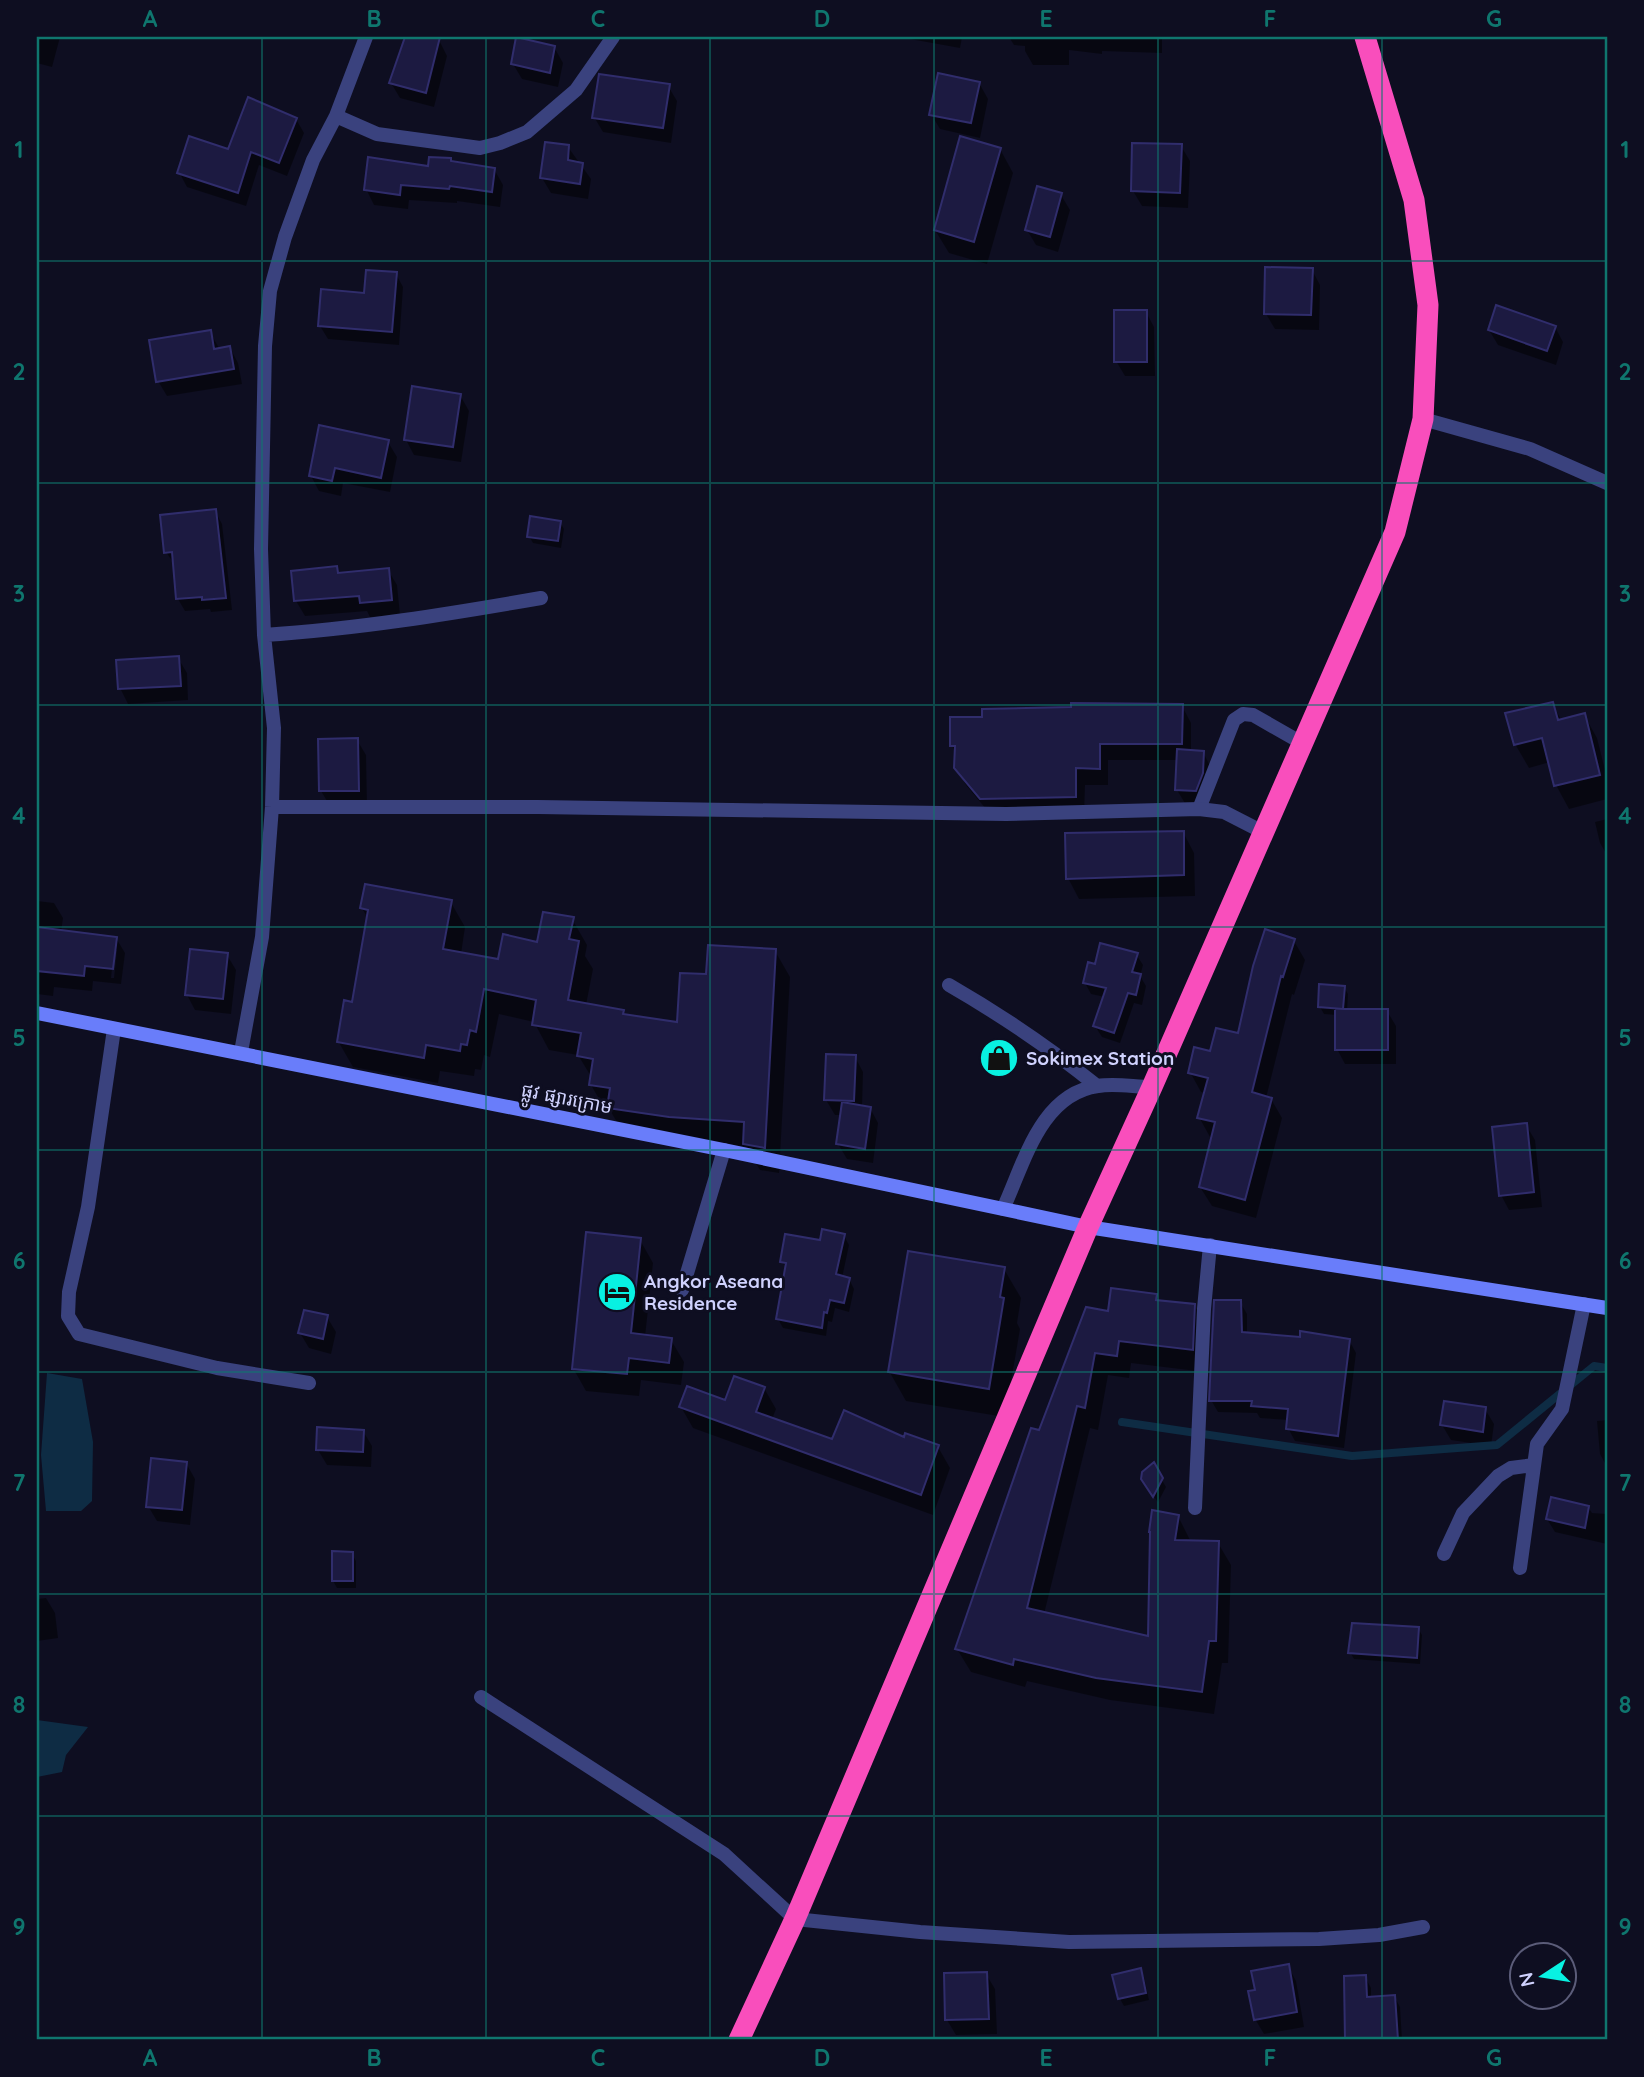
<svg xmlns="http://www.w3.org/2000/svg" width="1644" height="2077" viewBox="0 0 1644 2077" font-family="Quicksand,'Noto Sans Khmer',sans-serif">
<style>
.water{fill:#0e2c44}
.shadow{fill:#0007;fill-rule:evenodd}
.lines{fill:none;stroke-linecap:round;stroke-linejoin:round}
.stream{stroke:#0e2c44;stroke-width:8}
.building{fill:#1c1a41;stroke:#302d6c;stroke-width:2}
.lane{stroke:#3a427e;stroke-width:14}
.street{stroke:#3a427e;stroke-width:14}
.secondary{stroke:#697dfa;stroke-width:14}
.highway{stroke:#f94ebc;stroke-width:21}
.grid{fill:none;stroke:#0f766e;stroke-width:2;stroke-opacity:0.55}
.labels{text-anchor:middle;stroke-width:6;stroke-linejoin:round;paint-order:stroke}
.poi-label{font-size:19px;font-weight:bold;fill:#cfd1fd;stroke:#0e0e21;text-anchor:start}
.street-label{font-size:19px;fill:#cfd1fd;stroke:#0e0e21}
.neatline{fill:none;stroke:#0f766e;stroke-width:2.5}
.grid-label{font-size:23px;text-anchor:middle;font-weight:bold;fill:#0f766e}
</style>
<rect width="100%" height="100%" fill="#0e0e21"/>
<path class="water" d="M47,1373L82,1379L93,1442L92,1501L81,1511H46L41,1455Z
M37,1720L88,1727L66,1755L62,1772L37,1777Z"/>
<path class="shadow" d="M37,37H60L52,67L37,63Z
M406,37H426L439,40L447,56L434,107L400,98L391,83Z
M899,37H962L960,48Z
M1009,37H1162V53L1102,51V54L1069,50V65H1033L1025,51V46L1014,45Z
M554,47L563,63L558,87L522,79L513,64Z
M979,83L988,99L980,138L940,129L931,114Z
M668,86L677,101L671,143L603,132L594,117Z
M296,119L304,133L287,176L259,165L246,206L187,187L179,172Z
M1181,146L1190,161L1188,208L1142,206L1133,191Z
M568,147L591,179L588,199L551,193L542,178Z
M1000,149L1013,173L987,264L949,253L935,230Z
M430,168L494,169L503,185L500,207L457,201V203L409,200L408,209L374,205L366,189Z
M1061,195L1070,210L1058,252L1036,245L1027,230Z
M1312,270L1320,285L1319,330L1275,329L1266,314Z
M396,274L403,287L399,345L328,339L320,326Z
M1146,312L1154,327L1155,376H1125L1116,361Z
M1555,327L1563,342L1556,365L1498,345L1489,330Z
M210,332L220,350L230,348L238,363L242,384L167,396L158,381Z
M460,395L469,411L461,462L414,455L406,440Z
M388,442L397,457L390,492L343,483L341,496L319,491L311,476Z
M215,511L222,524L232,610L211,612L210,609L185,611L178,599L175,565L166,552Z
M560,522L564,529L561,548L533,543L529,536Z
M336,568L340,574L388,570L397,585L400,615L370,617L367,611L305,616L296,601L293,572Z
M178,658L187,673L188,700L128,704L120,688Z
M1552,704L1562,721L1584,715L1597,738L1607,778V799L1569,809L1556,785L1550,762L1529,768L1515,744Z
M1182,706L1191,723V752H1203L1211,768L1204,806L1186,805L1177,790L1178,760H1108V785H1085L1084,814L991,815L966,785L956,768V753L952,746Z
M357,740L366,755L367,806H330L321,791Z
M1607,819V855L1600,843L1595,822Z
M1183,832L1194,853L1195,896L1079,899L1068,878Z
M37,901L54,903L63,918L61,932L116,938L125,953L121,984L93,981L92,991L54,987L53,996L37,994ZM114,950H117L114,978H111Z
M450,901L465,927L461,954L500,961L538,944L572,919L587,945L585,956L593,969L586,1005L623,1012L626,1017L679,1024L708,976L775,951L790,977L779,1173L760,1170L746,1147L685,1143L624,1134L611,1112L606,1111L591,1085L592,1078L578,1055L549,1050L534,1022L499,1014L490,1057L484,1055L481,1070L475,1069L474,1076L440,1071L438,1083L353,1067L338,1041L353,1004L368,919L362,908Z
M1294,941L1305,960L1294,995L1292,994L1266,1098L1271,1099L1282,1118L1256,1218L1212,1206L1200,1187L1213,1137H1210L1199,1117L1206,1093L1201,1092L1190,1072L1211,1053L1239,1035Z
M1136,954L1143,965L1140,976L1146,986L1142,1005L1134,1003L1120,1043L1102,1037L1095,1026L1105,997L1091,994L1085,983L1096,966Z
M227,955L236,970L231,1014L195,1010L187,995Z
M1344,987L1348,994L1347,1011H1387L1396,1026V1064H1345L1337,1049V1015L1324,1014L1320,1007Z
M855,1057L863,1072L862,1107L870,1108L878,1123L873,1163L847,1159L838,1144L842,1115H835L826,1100Z
M1526,1125L1535,1140L1542,1207L1509,1210L1501,1195Z
M844,1236L849,1245L842,1278L849,1279L854,1289L849,1312L835,1308L832,1322L828,1321L826,1336L783,1328L778,1319L787,1269L782,1262L821,1242Z
M640,1240L653,1263L645,1337L671,1340L684,1362L681,1385L641,1380L639,1396L586,1391L573,1368Z
M1004,1269L1021,1298L1017,1323L1020,1329L1005,1417L906,1401L889,1371Z
M1156,1296L1159,1302L1194,1305L1207,1328L1205,1372L1131,1363L1129,1378L1108,1375L1098,1430L1090,1428L1044,1614L1150,1638L1178,1516L1191,1542L1218,1543L1231,1565L1228,1663H1222L1214,1714L1110,1700L1027,1681L1025,1687L971,1672L957,1649L1040,1432L1109,1314Z
M1240,1302L1247,1314V1334L1349,1340L1356,1353L1344,1448L1295,1441L1288,1428L1289,1420L1260,1418L1257,1413L1218,1412L1211,1400Z
M327,1317L336,1332L331,1354L309,1348L300,1333Z
M764,1388L776,1409L772,1419L833,1442L905,1439L938,1447L950,1468L933,1515L693,1428L681,1407L726,1403Z
M1485,1409L1494,1424L1491,1446L1451,1440L1442,1425Z
M1607,1420V1467L1600,1454L1597,1421Z
M363,1431L372,1446L371,1467L327,1465L318,1450Z
M186,1463L195,1479L190,1525L157,1521L148,1506Z
M1153,1465L1166,1487L1158,1502L1149,1490Z
M1588,1507L1592,1513L1607,1514V1544L1555,1532L1547,1519Z
M352,1554L356,1561V1588H337L333,1581Z
M46,1598L55,1613L58,1638L37,1641V1599Z
M1418,1628L1422,1635L1420,1664L1354,1659L1350,1652Z
M1288,1966L1296,1981L1304,2027L1264,2034L1255,2019L1257,1991Z
M1140,1970L1144,1977L1149,2000L1124,2006L1120,1999L1114,1976Z
M986,1974L995,1989L997,2034L956,2035L947,2020Z
M1365,1977L1371,1988V1998L1394,1996L1400,2007L1402,2040H1347L1345,1978Z"/>
<g class="lines">
<path class="stream" d="M1122,1422L1352,1456L1497,1445L1594,1366L1607,1368"/>
</g>
<path class="building" d="M405,37H440L426,93L389,83Z
M516,37L555,46L550,73L511,64Z
M938,73L980,82L971,123L929,115Z
M599,74L670,84L663,128L592,118Z
M248,97L297,118L279,163L251,152L238,193L177,173L189,136L228,149Z
M960,136L1001,148L974,242L934,230Z
M545,142L569,145L568,160L583,163L580,184L540,178Z
M1132,143L1182,144L1180,193L1131,191Z
M368,157L428,166L429,157L451,158V161L495,168L492,192L450,186L449,189L401,185L400,195L364,190Z
M1037,186L1062,193L1050,237L1025,230Z
M1265,267L1313,268L1311,315L1264,314Z
M366,270L397,272L392,332L318,326L321,289L364,293Z
M1496,305L1556,326L1547,351L1488,330Z
M1114,310H1147V362H1114Z
M211,330L214,349L230,346L234,369L156,382L149,340Z
M412,386L461,394L453,447L404,440Z
M319,425L389,440L381,478L335,468L332,481L309,476Z
M216,509L226,598L202,600V597L176,599L172,552L164,553L160,515Z
M530,516L561,521L558,541L527,537Z
M337,566L338,573L389,568L392,600L360,603L359,596L294,601L291,571Z
M179,656L181,686L118,689L116,660Z
M1553,702L1558,720L1585,713L1600,775L1554,786L1542,738L1514,745L1505,713Z
M1071,703L1183,704L1182,744H1100V769L1076,768V797L980,799L954,768L955,746H950V717H982V709L1071,707Z
M358,738L359,791H319L318,739Z
M1177,749L1204,751L1203,773L1196,791L1175,790Z
M1184,831V875L1066,879L1065,833Z
M365,884L452,900L443,949L498,959L503,934L537,942L543,912L574,917L569,939L579,941L568,1000L624,1010L623,1014L677,1022L680,973L706,974L708,945L776,949L765,1148L743,1144L744,1122L669,1117L607,1108L610,1088L589,1085L593,1059L577,1056L581,1033L532,1025L536,1000L484,989L476,1032L470,1030L467,1045L461,1044L460,1051L426,1045L424,1058L337,1042L344,1000L352,1002L368,910L360,908Z
M37,927L117,937L113,969L85,966L84,976L37,971Z
M1265,929L1295,939L1283,977L1281,976L1252,1092L1272,1098L1245,1200L1199,1187L1215,1122L1197,1118L1208,1078L1188,1073L1194,1047L1210,1051L1216,1028L1238,1033L1253,966Z
M1100,943L1138,953L1132,972L1141,974L1136,995L1128,993L1114,1033L1093,1026L1106,988L1083,983L1088,962L1095,964Z
M190,949L228,953L223,999L185,995Z
M1319,984L1345,986L1343,1009L1318,1007Z
M1335,1009H1388V1050H1335Z
M826,1054L856,1055L854,1101L824,1100Z
M842,1102L871,1107L865,1149L836,1144Z
M1527,1123L1534,1192L1499,1196L1492,1127Z
M822,1229L845,1234L836,1274L850,1278L844,1303L830,1300L827,1313L824,1312L822,1328L776,1319L786,1263L780,1262L785,1234L820,1240Z
M586,1232L641,1238L631,1333L672,1338L669,1363L629,1358L627,1374L572,1369Z
M908,1251L1005,1267L1000,1297L1004,1298L989,1389L888,1372Z
M1111,1288L1157,1294L1156,1300L1195,1304L1193,1350L1119,1341L1117,1356L1095,1353L1085,1408L1077,1406L1027,1608L1148,1636L1150,1532H1149L1152,1510L1179,1515L1175,1540L1219,1541L1216,1641H1209L1202,1692L1096,1678L1014,1659L1013,1665L955,1649L1031,1428L1039,1430L1086,1307L1108,1311Z
M1214,1300H1241L1242,1332L1300,1337V1331L1350,1339L1338,1436L1286,1429L1288,1409L1251,1406L1252,1401H1209Z
M304,1310L328,1315L323,1339L298,1333Z
M734,1376L765,1387L756,1412L832,1439L844,1410L904,1437L905,1433L939,1445L921,1495L679,1407L687,1386L725,1400Z
M1444,1401L1486,1407L1483,1432L1440,1425Z
M317,1427L364,1430L363,1452L316,1450Z
M151,1458L187,1462L182,1510L146,1507Z
M1154,1462L1163,1478L1153,1497L1141,1479L1142,1472Z
M1551,1497L1589,1506L1585,1528L1546,1519Z
M332,1551L353,1552V1581H332Z
M1352,1623L1419,1627L1417,1658L1348,1653Z
M1289,1964L1297,2012L1254,2020L1248,1991L1255,1990L1251,1971Z
M1141,1968L1146,1993L1118,1999L1112,1975Z
M987,1972L989,2019L945,2020L944,1973Z
M1366,1975L1367,1997L1395,1995L1398,2040H1345L1344,1976Z"/>
<g class="lines">
<path class="lane" d="M1199,809L1234,720L1243,714L1253,715L1302,743
M949,985C1001,1015 1050,1048 1097,1086
M1003,1209C1024,1164 1040,1094 1098,1086C1115,1083 1135,1087 1152,1087
M682,1290L724,1150
M481,1697L724,1854L795,1919"/>
<path class="street" d="M336,116L377,134L480,148L500,143L527,132L576,90L613,37
M1423,419L1530,449L1607,483
M264,635C357,629 449,614 541,598
M272,807H538L1006,814L1199,809L1224,812L1263,832
M114,1029L88,1207L69,1292L68,1316L79,1334L217,1368L309,1383
M241,1052L262,937L272,807L274,728L264,635L261,549L265,346L270,291L285,237L313,160L336,116L366,37
M1195,1508L1204,1309L1210,1245
M1444,1554L1463,1513L1498,1476L1511,1468L1533,1465
M1520,1568L1537,1444L1562,1409L1584,1304
M795,1919L920,1932L1069,1942L1319,1939L1379,1935L1423,1927"/>
<path class="secondary" d="M37,1013L724,1150L1088,1227L1607,1308"/>
<path class="highway" d="M739,2040L795,1919L1088,1227L1152,1087L1395,532L1423,419L1428,305L1414,200L1365,37"/>
</g>
<path class="grid" d="M262,37V2040M486,37V2040M710,37V2040M934,37V2040M1158,37V2040M1382,37V2040M37,261H1607M37,483H1607M37,705H1607M37,927H1607M37,1150H1607M37,1372H1607M37,1594H1607M37,1816H1607"/>
<defs>
<g id="shop-disc" transform="scale(2.0125)"><circle r="9.5" fill="#08f1e2" stroke="#0e0e21"/><path d="M-5-2.5h2.3a2.7 3.5 0 0 1 5.4 0H5L5.5 6h-11ZM-1.5-2.5h3a1.5 2.3 0 0 0-3 0Z" fill="#111"/></g>
<g id="hotel-disc" transform="scale(2.0125)"><circle r="9.5" fill="#08f1e2" stroke="#0e0e21"/><path d="M-6-4.5h1.5V1H6V5H4.5V3h-9V5H-6ZM-4 0a1.8 1.8 0 1 1 3.6 0ZM.5 0V-2.5h3Q6-2.5 6 0Z" fill="#111"/></g>
</defs>
<g fill-rule="evenodd">
<use href="#shop-disc" x="999" y="1058"/>
<use href="#hotel-disc" x="617" y="1292"/>
</g>
<g class="labels">
<g class="poi-label">
<text x="1026" y="1065">Sokimex Station</text>
<text x="644" y="1288">Angkor Aseana<tspan x="644" dy="22">Residence</tspan></text>
</g>
<g class="street-label">
<text transform="translate(567 1098) rotate(11)" y="7">ផ្លូវ ផ្សារក្រោម</text>
</g>
</g>
<rect width="1644" height="2077" fill="none" stroke="#0e0e21" stroke-width="77"/>
<g transform="translate(1543 1976) rotate(258)"><circle r="33" fill="#0e0e21" stroke="#5b5c79" stroke-width="2"/>
<path d="M0-5L12 26L0 18L-12 26Z" fill="#08f1e2"/>
<text y="-10" font-size="19" font-weight="bold" text-anchor="middle" fill="#cfd1fd">N</text>
</g>
<rect x="38" y="38" width="1568" height="2000" class="neatline"/>
<g class="grid-label">
<text x="150" y="27">A</text>
<text x="374" y="27">B</text>
<text x="598" y="27">C</text>
<text x="822" y="27">D</text>
<text x="1046" y="27">E</text>
<text x="1270" y="27">F</text>
<text x="1494" y="27">G</text>
<text x="19" y="158">1</text>
<text x="1625" y="158">1</text>
<text x="19" y="380">2</text>
<text x="1625" y="380">2</text>
<text x="19" y="602">3</text>
<text x="1625" y="602">3</text>
<text x="19" y="824">4</text>
<text x="1625" y="824">4</text>
<text x="19" y="1046">5</text>
<text x="1625" y="1046">5</text>
<text x="19" y="1269">6</text>
<text x="1625" y="1269">6</text>
<text x="19" y="1491">7</text>
<text x="1625" y="1491">7</text>
<text x="19" y="1713">8</text>
<text x="1625" y="1713">8</text>
<text x="19" y="1935">9</text>
<text x="1625" y="1935">9</text>
<text x="150" y="2066">A</text>
<text x="374" y="2066">B</text>
<text x="598" y="2066">C</text>
<text x="822" y="2066">D</text>
<text x="1046" y="2066">E</text>
<text x="1270" y="2066">F</text>
<text x="1494" y="2066">G</text>
</g>
</svg>
